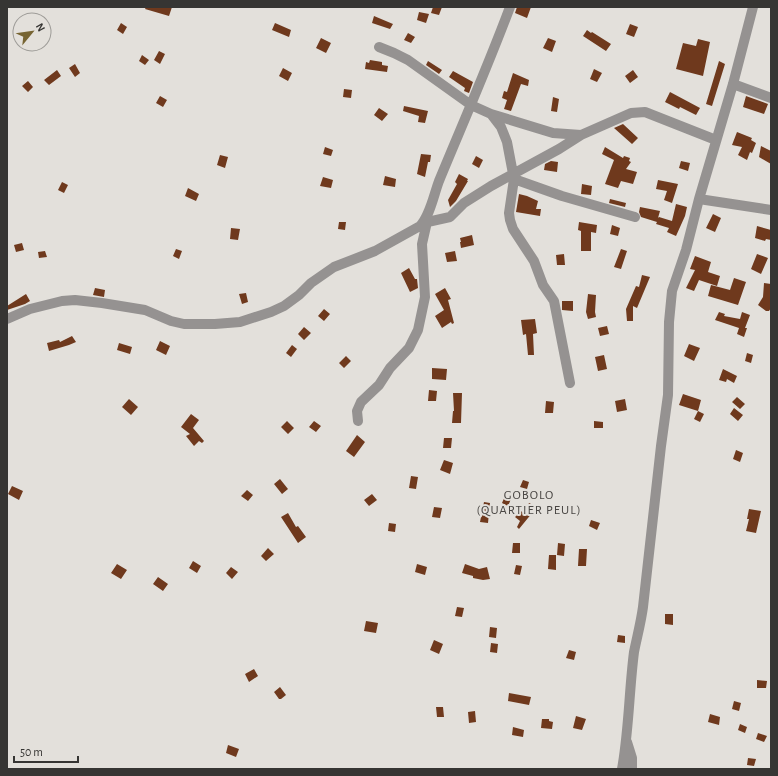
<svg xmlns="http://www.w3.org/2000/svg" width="778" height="776" viewBox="0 0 778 776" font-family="'Alegreya Sans',sans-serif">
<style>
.building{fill:#6f391d}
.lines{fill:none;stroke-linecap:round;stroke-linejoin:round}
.minor{stroke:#959291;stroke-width:10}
.labels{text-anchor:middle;stroke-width:4;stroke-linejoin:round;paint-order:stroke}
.quarter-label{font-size:13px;letter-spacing:1px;fill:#494643;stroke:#e3e0db}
</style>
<rect width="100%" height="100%" fill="#e3e0db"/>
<path class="building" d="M146,7H172L169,16L145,9Z
M433,7H442L439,15L431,13Z
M517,7H531L527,18L515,13Z
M419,12L429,14L426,23L417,20Z
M374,16L393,24L390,29L372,23Z
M121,23L127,27L123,34L117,30Z
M275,23L291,30L289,37L272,30Z
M630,24L638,27L634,37L626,34Z
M587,30L591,33L592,32L611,44L606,51L583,36Z
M408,33L415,37L411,43L404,40Z
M321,38L331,43L326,53L316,48Z
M548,38L556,41L552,52L543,48Z
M698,39L710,42L703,76L676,69L683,43L696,46Z
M159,51L165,54L160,64L154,60Z
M142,55L149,60L145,65L139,61Z
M370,60L382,62V65L388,66L387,72L365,69L366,62L369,63Z
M428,61L442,70L439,74L426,65Z
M719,61L725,64L712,106L706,104Z
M75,64L80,73L75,77L69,68Z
M283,68L292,73L288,81L279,76Z
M594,69L602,73L597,82L590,79Z
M57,70L61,76L49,85L44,80Z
M633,70L638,77L630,83L625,76Z
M453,71L473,82L469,93L464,91L465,88L449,77Z
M513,73L529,80L528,86L521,84L511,111L504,109L507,100L502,98L504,91L507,92Z
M28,81L33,87L28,92L22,86Z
M344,89L352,90L351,98L343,97Z
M670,92L700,108L696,115L680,107L679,109L665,102Z
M160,96L167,100L163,107L156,103Z
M746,96L768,104L764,114L743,107Z
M553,97L559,99L557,112L551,111Z
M404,106L428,111L425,123L418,122L419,116L403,111Z
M379,108L388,114L382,121L374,115Z
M623,124L638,138L632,144L614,128Z
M737,132L752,138L751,140L756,143L752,153L750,152L747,160L738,155L742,147L732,145Z
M761,146L771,151V164L759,157Z
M325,147L333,150L331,156L323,154Z
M605,147L623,158L624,156L630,158L629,161L631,162L626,169L637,172L633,184L621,181L618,188L605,184L614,160L602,154Z
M421,154L431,155L430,162H428L425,177L417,174Z
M220,155L228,157L225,168L217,165Z
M476,156L483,160L479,168L472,164Z
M551,161L558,162L557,172L544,170L545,164Z
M681,161L690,163L688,171L679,168Z
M459,174L468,179L467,181H468L456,201L450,207L448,200L457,184L455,182Z
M385,176L396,179L395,187L383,185Z
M323,177L333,180L331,188L320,186Z
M658,180L678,184L672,203L664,200L667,191L656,189Z
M62,182L68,185L64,193L58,190Z
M582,184L592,186L591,195L581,194Z
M188,188L199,194L196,201L185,196Z
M519,194L527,196L538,201L536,209H541L540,216L516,212Z
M610,199L626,203L625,207L609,203Z
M676,204L687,207L685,216L676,236L667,232L669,228L656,224L657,222L641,217L639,212L640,207L660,211L658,218L659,217L672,221Z
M713,214L721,218L715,232L706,228Z
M339,222H346L345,230L338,229Z
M579,222L597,225L596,233L591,232V251H581V231L578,230Z
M612,225L620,228L618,236L610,234Z
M757,226L771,230V240L766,239L765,241L755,238Z
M231,228L240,229L238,240L230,239Z
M472,235L474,245L461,248L460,242H461L460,238Z
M22,243L24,250L16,252L14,245Z
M176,249L182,251L179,259L173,256Z
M621,249L627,251L621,269L614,267Z
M45,251L47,257L39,258L38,252Z
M455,251L457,261L447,262L445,253Z
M564,254L565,265H557L556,255Z
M757,254L768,258L761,274L751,269Z
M695,256L711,262L708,272L720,276L717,286L699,280L694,291L686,288L695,270L690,269Z
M409,268L415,279H417L418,288L410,292L401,273Z
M642,275L650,277L637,308L633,306V321H627L626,309L636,286L639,287Z
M734,278L746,282L738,305L708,296L711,285L730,290Z
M764,283L771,284V308L769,311H766L758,305L763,297Z
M95,288L105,290L104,297L93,295Z
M445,288L451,299L448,300L454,323L452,324L451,322L442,328L435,316L444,310L435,294Z
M246,293L248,302L242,304L239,294Z
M26,294L30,301L25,304L7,310V306Z
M588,294L596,295L595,312L596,317L588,319L586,312Z
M562,301H573V311L562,310Z
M324,309L330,314L324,321L318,316Z
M719,312L725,314L724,316L740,319L742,312L750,315L745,328H747L744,337L737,334L739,328L715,320Z
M535,319L537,333L533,334L534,355H528L526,334L523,335L521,320Z
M607,326L609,334L600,336L598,328Z
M304,327L311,333L304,340L298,334Z
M72,336L76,342L69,345L49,351L47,343L59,340L60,342Z
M160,341L170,346L166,355L156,350Z
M119,343L132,347L130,354L117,350Z
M689,344L700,348L694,361L684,356Z
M292,345L297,349L291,357L286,353Z
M747,353L753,355L751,363L745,361Z
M604,355L607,369L598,371L595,357Z
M346,356L351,361L344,368L339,363Z
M432,368L447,369L446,380L432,379Z
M723,369L737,376L734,383L727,379L726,382L719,380Z
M429,390L437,391L436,401H428Z
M453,393H462L461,423H452L453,411H454Z
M683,394L701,400L698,411L679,405Z
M737,397L745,404L740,409L732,402Z
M129,399L138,407L131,415L122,407Z
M625,399L627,410L617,412L615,401Z
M546,401L554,402L553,413H545Z
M734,408L743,415L738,421L730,414Z
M698,411L704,414L700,422L694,419Z
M191,414L199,420L193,428L204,441L202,443L199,441L194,446L186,436L190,434L181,427Z
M287,421L294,428L288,434L281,427Z
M314,421L321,426L316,432L309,427Z
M594,421L603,422V428H594Z
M357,435L365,442L354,457L346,451Z
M444,438H452L451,448H443Z
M736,450L743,453L740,462L733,459Z
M444,460L453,463L450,474L440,470Z
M411,476L418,477L416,489L409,488Z
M280,479L288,489L282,494L274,484Z
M523,480L529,482L527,489L520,487Z
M12,486L23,491L19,500L8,494Z
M247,490L253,495L248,501L241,496Z
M372,494L377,500L369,506L364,500Z
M505,496L511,499L508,506L502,503Z
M484,502L490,503L488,523L480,522Z
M529,503L537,507L519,529L517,527L520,521L515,517L521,511L524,514Z
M434,507L442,508L440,518L432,517Z
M749,509L761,511L756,533L746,531L749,519H747Z
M288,513L296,527L298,526L306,537L298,543L281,517Z
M591,520L600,523L597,530L589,526Z
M389,523L396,524L395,532L388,531Z
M513,543H520V553H512Z
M558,543L565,544L564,556L557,555Z
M268,548L274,554L266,561L261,556Z
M579,549H587L586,566H578Z
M549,555H556V570L548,569Z
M193,561L201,566L197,573L189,568Z
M117,564L127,570L121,579L111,573Z
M417,564L427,567L425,575L415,572Z
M465,564L479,569L487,567L490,579L483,580L473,578V576L462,573Z
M516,565L522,566L520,575L514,574Z
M231,567L238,572L232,579L226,573Z
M158,577L168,584L163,591L153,584Z
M457,607L464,608L462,617L455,616Z
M665,614H673V625L665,624Z
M366,621L378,623L376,633L364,631Z
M490,627L497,628L496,638L489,637Z
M618,635L625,636V643L617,642Z
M434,640L443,644L439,654L430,650Z
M491,643L498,644L497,653L490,652Z
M569,650L576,652L574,660L566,658Z
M254,669L258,676L249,682L245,674Z
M757,680L767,681L766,688H757Z
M280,687L286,695L281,699H279L274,692Z
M509,693L531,697L529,705L508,701Z
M734,701L741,703L739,711L732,709Z
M436,707H443L444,717H437Z
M475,711L476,722L469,723L468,712Z
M710,714L720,717L719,725L708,722Z
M576,716L586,719L582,730L573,728Z
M542,719H549V721L553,722L552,729L541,728Z
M740,724L747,727L745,733L738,730Z
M513,727L524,730L523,737L512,735Z
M758,733L767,736L764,742L756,739Z
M228,745L239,749L236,757L226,753Z
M748,758L756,759L754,766L747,765Z"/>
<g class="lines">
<path class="minor" d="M379,47L394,53L408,60L471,105L491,114L553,133L581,135L631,113L645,112L716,140
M733,84L771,98
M491,114L501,127L507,142L514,179L509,213L510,220L513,229L534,261L543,285L554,301L570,383
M514,179L562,196L635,217
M699,199L771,210
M423,223L450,217L464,203L491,186L559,149L581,135
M7,319L30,309L62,301L75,300L102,303L145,310L171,321L184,324H215L240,322L271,312L284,306L299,295L311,283L334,267L375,251L420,226C430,216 434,194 439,181C463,123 488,66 510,7
M358,421L357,411L361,402L379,385L390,368L409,348L418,330L425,297L422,244L427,222
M627,742L632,758V769
M622,769C629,730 629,691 634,652C637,637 641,622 643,607L661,446L668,395L669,322L672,291L686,250L699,199L733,84L753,7"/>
</g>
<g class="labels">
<g class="quarter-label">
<text x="529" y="499">GOBOLO<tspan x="529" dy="15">(QUARTIER PEUL)</tspan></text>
</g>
</g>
<rect width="778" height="776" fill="none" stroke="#363533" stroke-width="16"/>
<g transform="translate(32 32) rotate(61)"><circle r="19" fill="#e3e0db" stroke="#9e9c98"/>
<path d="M0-3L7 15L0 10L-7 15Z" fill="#766432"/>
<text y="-6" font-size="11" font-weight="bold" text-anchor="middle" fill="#363533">N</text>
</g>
<path d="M14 756v6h64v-6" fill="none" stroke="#363533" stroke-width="2"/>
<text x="20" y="756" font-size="12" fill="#363533" stroke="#e3e0db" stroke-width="3" paint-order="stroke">50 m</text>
</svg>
